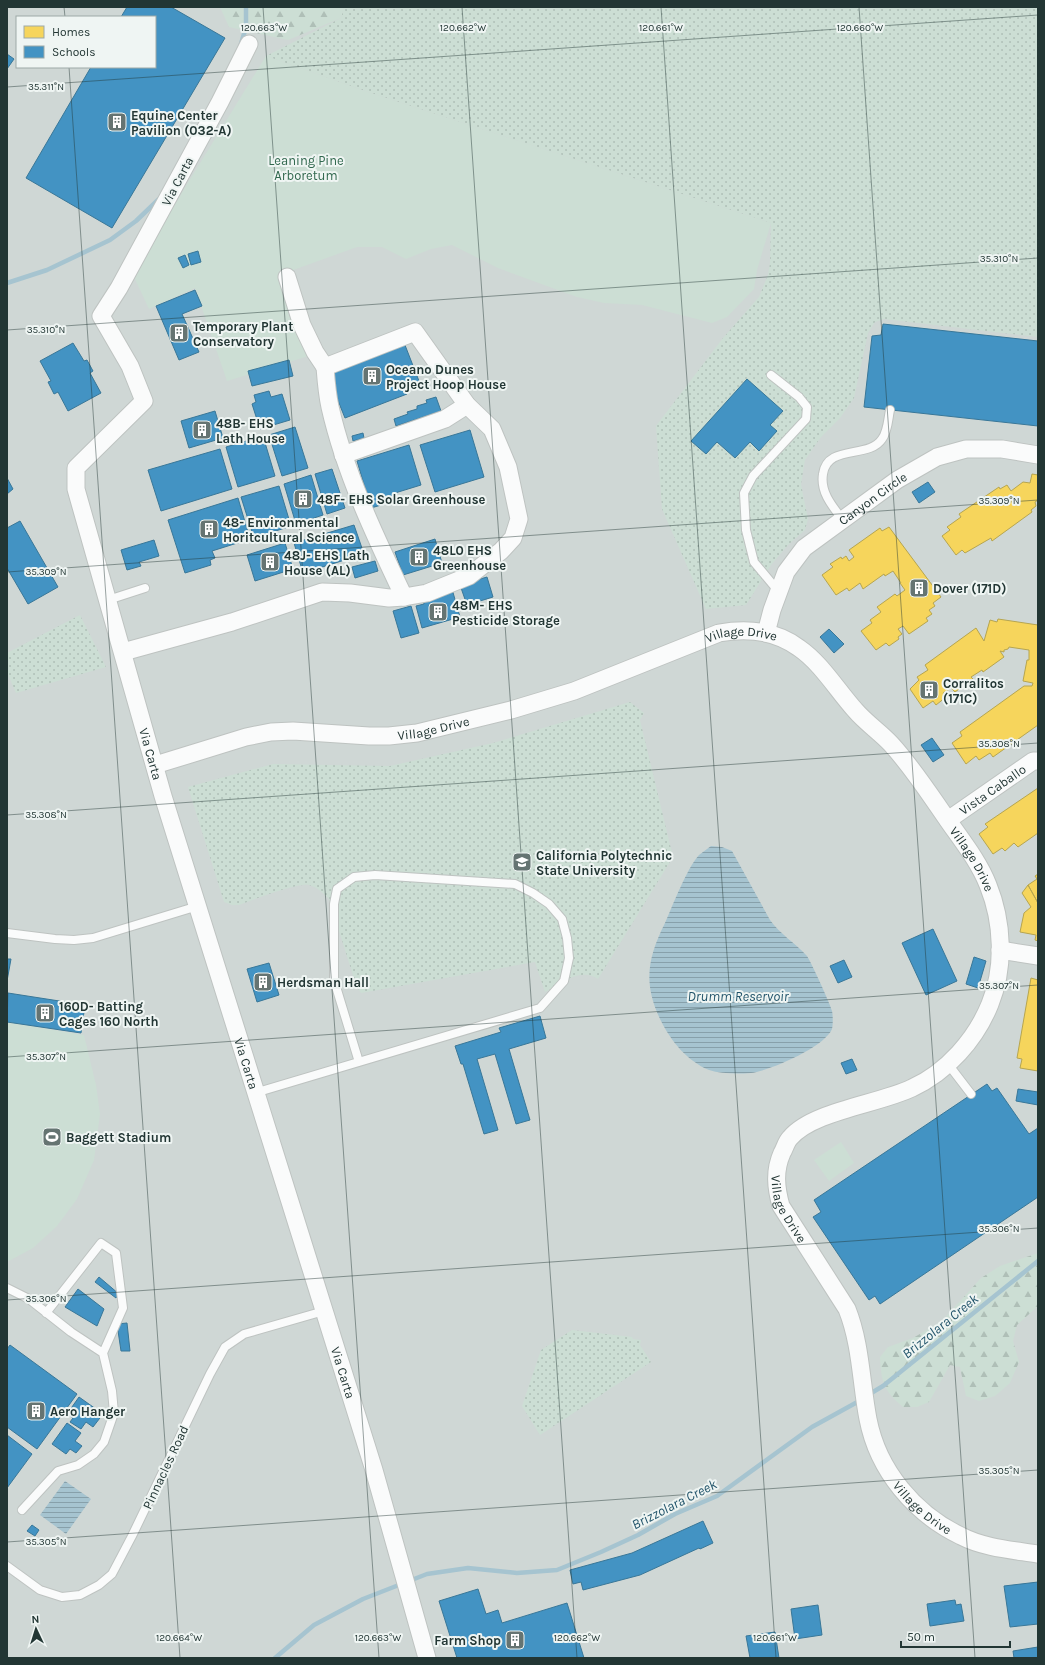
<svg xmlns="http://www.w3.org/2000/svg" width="1045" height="1665" viewBox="0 0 1045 1665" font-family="Karla,sans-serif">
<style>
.built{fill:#cfd7d5;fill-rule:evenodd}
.grass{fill:url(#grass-dots)}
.forest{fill:url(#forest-firs)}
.green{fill:#ccded4}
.water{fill:url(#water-rules)}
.homes{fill:#f6d55c;stroke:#b6a550}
.schools{fill:#4393c3;stroke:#397798}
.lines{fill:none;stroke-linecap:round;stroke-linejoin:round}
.stream{stroke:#a6c4d0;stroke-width:4.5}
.lane-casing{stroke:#bec3c1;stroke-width:10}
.street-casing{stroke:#bec3c1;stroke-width:19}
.lane{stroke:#fafbfb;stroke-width:8}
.street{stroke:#fafbfb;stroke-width:17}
.ticks{fill:none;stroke:#223634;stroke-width:1;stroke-opacity:0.45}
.labels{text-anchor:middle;stroke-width:4;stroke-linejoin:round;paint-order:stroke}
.poi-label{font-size:13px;font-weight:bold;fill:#223634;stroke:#eff5f3;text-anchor:start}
.park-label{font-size:13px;fill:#31684e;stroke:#eff5f3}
.street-label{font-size:13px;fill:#223634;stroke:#eff5f3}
.water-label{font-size:14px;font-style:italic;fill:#23556b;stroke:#eff5f3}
.ticks-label{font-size:10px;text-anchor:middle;fill:#223634;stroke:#eff5f3;stroke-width:4;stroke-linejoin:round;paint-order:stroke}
</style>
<defs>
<pattern id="grass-dots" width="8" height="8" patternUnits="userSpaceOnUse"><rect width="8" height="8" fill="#ccded4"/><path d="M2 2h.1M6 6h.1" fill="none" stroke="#afbfb7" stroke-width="1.8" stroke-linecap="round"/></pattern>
<pattern id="forest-firs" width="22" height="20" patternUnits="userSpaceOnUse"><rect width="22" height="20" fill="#ccded4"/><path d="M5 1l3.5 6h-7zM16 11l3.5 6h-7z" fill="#afbfb7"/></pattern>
<pattern id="water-rules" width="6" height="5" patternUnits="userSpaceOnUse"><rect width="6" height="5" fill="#a6c4d0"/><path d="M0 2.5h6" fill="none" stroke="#87a0aa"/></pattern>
</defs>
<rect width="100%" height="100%" fill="#e1e6e4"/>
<path class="built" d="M7,7H1038V1658H7ZM17,17H155V67H17Z"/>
<path class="grass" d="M344,7H1038V337L884,319L875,322L868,333L854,398L840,418L821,437L805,460L801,484L808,519L805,530L788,545L771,565L746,605L706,609L662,509L656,426L723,338L759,297L768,275L770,263L771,223L368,92L266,56L341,18Z
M80,615L106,667L16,693L7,672V653Z
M630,702L644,713L640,720L673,857L598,979C580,967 561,983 545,992L535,962L361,993L356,985L329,899C323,893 317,887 309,885C295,883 254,900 239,905H232L224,902L188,787L273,764L390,766L493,743Z
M572,1330L632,1337L633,1339L641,1340L640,1345L651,1362L540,1435L522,1406L541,1350Z"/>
<path class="forest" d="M220,7H344L341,18L288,40L229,27Z
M1038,1253V1306L1017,1325L1013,1341L1019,1362L1010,1383L995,1396L979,1401L966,1396L960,1367L950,1365L929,1402L917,1407H903C884,1391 881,1382 880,1357L888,1347L913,1338L942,1321L981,1278L1000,1266Z"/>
<path class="green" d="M266,56L368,92L771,223L757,270L754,289L727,317L712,323L642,305L604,303L577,297L498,268L452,245L431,249L406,259L382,247H357L285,273L312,355L227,381L195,288L149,309L133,275L186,186Z
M7,1022L84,1035L96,1085L100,1114L94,1160L77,1199L57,1226L33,1248L7,1262Z
M841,1142L854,1163L829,1181L814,1160Z"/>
<path class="water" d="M711,846L722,847L732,851L770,920C780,934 795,943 807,956C811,962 830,1003 832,1011C833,1015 833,1025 832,1029C825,1047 769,1071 751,1073C738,1074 721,1074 709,1070C687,1061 671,1041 661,1021C643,984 647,959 665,923C673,905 687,868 699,855C703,852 707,849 711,846Z
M65,1481L91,1499L66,1534L40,1515Z"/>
<path class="homes" d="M1032,474L1038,475V500L1035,502L1036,506L1031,510L1032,512L992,541L991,538L965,553L962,550L956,555L942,536L950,530L947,527L961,517L959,514L999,487L1000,489L1007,485L1011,491L1023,482L1030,483Z
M889,527L941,597L933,603L935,606L929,610L932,614L926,618L928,621L909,634L903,626L898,629L902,634L898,637L899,639L889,646L886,643L876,650L861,631L872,623L870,620L881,612L877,607L895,594L897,596L905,590L900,583H901L893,571L885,576L884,574L863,589L860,583L849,591L847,588L836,595L822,575L833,567L830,564L841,557L842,559L846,556L849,561L854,557L849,550L880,528L882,531Z
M998,619L1038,625V725L993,757L990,753L979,760L976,756L966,764L952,743L962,736L960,732L1024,686H1032L1033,683L1023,681L1027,660H1029V650L1009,647L1008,649L1004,650V652L1000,651L1004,657L983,672L982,670L971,677L973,679L955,692L951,688L943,693L946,697L936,705L933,701L923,708L910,689L919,680L917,677L928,670L925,665L976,628L984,641L990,620L997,622Z
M1038,788V833L1018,847L1014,843L1005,851L1002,848L993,854L979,834L988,827L985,824Z
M1038,874V903L1028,885L1037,879L1035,876Z
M1028,885L1038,903V941L1035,940L1036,935L1020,932L1024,913L1031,907L1022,893Z
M1031,978L1038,980V1071L1020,1068L1022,1059L1017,1058Z"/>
<path class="schools" d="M127,7H171L225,38L112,228L26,178L91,67H155V17H121Z
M7,54L14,59L7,69Z
M198,251L201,262L191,265L188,254Z
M185,255L189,265L183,268L178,258Z
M195,290L202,306L182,314L199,352L179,360L156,306Z
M883,324L1038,341V426L864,407L872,336L881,335Z
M403,340L419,381L404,387L407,394L345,418L326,371Z
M73,343L84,361L87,360L93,371L90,373L101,393L68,411L58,392L54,394L48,382L51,381L40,361Z
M289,360L293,376L252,386L248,371Z
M747,379L783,411L770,425L777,431L759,451L750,442L735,458L717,442L706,454L691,441Z
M269,391L271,397L282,394L290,420L260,429L252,404L256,402L254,395Z
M436,397L441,411L396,426L394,419L408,414L407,412L417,409V406L427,403L426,400Z
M215,411L223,438L189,448L181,421Z
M295,427L308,468L282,476L269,435Z
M470,430L484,477L435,492L420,445Z
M363,433L364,438L353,441L352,436Z
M263,436L275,476L238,487L226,447Z
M409,445L421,485L395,493L398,500L371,508L357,461Z
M220,449L232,489L161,511L148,470Z
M332,469L345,508L327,514L315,474Z
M311,475L323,515L296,524L284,484Z
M7,478L13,489L7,494Z
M928,482L935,492L919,503L912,492Z
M279,486L291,526L254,538L241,497Z
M238,498L250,539L212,551L215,558L210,560L211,565L185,573L168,520Z
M20,521L58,587L28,604L7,568V528Z
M354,525L364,554L303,573L294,543Z
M435,539L442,563L403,575L395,552Z
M154,540L159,556L139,562L141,566L127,570L121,550Z
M285,543L293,569L255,581L247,555Z
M375,561L378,571L355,578L352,567Z
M487,577L493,597L467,605L460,585Z
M452,589L460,617L422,628L416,606L424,604L423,598Z
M411,606L419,633L401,638L393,611Z
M829,629L844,644L834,653L820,637Z
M932,738L944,755L933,762L921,745Z
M933,929L957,981L926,995L902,943Z
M974,957L986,961L978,988L966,984Z
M7,959H11L7,981Z
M844,960L852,977L838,983L830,966Z
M269,963L279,995L257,1002L247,969Z
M8,993L85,1005L81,1033L7,1022Z
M540,1016L546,1038L509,1049L530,1120L516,1124L495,1054L477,1059L498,1130L484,1134L463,1064H461L455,1046L501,1032L499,1028Z
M852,1059L857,1070L846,1074L841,1063Z
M987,1084L992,1091L997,1088L1029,1134L1038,1128V1197L880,1304L875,1296L869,1300L813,1217L821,1212L814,1200Z
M1018,1089L1038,1092V1105L1016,1101Z
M99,1277L119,1294L116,1298L95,1282Z
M78,1289L104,1309L97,1326L65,1307Z
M127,1323L130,1351H121L117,1324Z
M10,1345L77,1394L37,1449L7,1427V1349Z
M79,1397L103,1414L93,1427L86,1422L81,1429L70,1422L73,1418L67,1414Z
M67,1423L81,1433L75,1441L82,1446L76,1453L70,1449L66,1454L52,1444Z
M7,1435L32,1454L7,1488Z
M703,1521L713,1543L700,1549L699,1548L640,1575L583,1590L581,1582L573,1584L570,1570L632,1553Z
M32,1525L39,1530L35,1536L27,1531Z
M1038,1582V1624L1010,1627L1004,1586Z
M478,1589L486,1614L498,1610L502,1623L567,1603L584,1658H457L439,1601Z
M955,1600L956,1605L961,1604L964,1621L930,1626L927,1604Z
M818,1605L822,1635L795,1639L791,1609Z
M775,1632L779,1658H750L746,1636Z
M1038,1647V1658H1014L1013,1651Z"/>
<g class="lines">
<path class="stream" d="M241,44L246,27V7
M7,283L47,270L110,240L136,221L159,199
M868,1395L883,1386L1038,1261
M275,1658L314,1625L363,1599L427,1574L468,1568L517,1573L557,1570L601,1552L638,1535L675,1514L717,1496L812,1427L861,1400"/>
<g class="lane-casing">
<path id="lane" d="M771,375L799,397L807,407L806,419L753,476L744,493L746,530L754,562L779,592
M843,520C832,506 820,492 823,474C827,444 869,459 882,439C888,431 888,419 890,410
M108,600L145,588
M7,933L55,939L74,940L93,938L198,906
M948,1064L971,1094
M255,1093L540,1008L564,981L569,958L567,938L562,919L549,904L533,893L515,884L375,875L354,877L337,889L334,904V980L359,1062
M7,1288L29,1299L71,1332L103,1353L123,1308L116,1253L101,1243L46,1313
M22,1510L58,1471L78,1465L94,1454L104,1442L114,1413L112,1391L103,1353
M7,1566L40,1590L62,1597L80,1595L99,1585L112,1574L132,1536L210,1374L225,1347L244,1334L324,1311"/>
</g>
<g class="street-casing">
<g id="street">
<path id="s1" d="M249,44L220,102L119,288L101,316L130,366L144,401L76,468V489L163,796L374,1470L427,1658"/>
<path d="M325,367C326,380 327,394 330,407C345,473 375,536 404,597"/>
<path d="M343,455L445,419L467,405"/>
<path id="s2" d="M766,633L772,610L786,572L804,548L897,480L937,457L966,449H1002L1038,455"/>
<path d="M123,652L232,622L322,592L350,593L389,598L404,597L427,593L469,576L501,551L513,538L519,519L508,467L492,429L467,405L415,332L325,367L315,352L302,325L287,277"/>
<path id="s3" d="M155,765L246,737L271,732L293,731L369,736H389L417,733L511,710L574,691L719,633C747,628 776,631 799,648C821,663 837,690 855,710C866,723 880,732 891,744C913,768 930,795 949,822C963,842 979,862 988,885C1003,922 1005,967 990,1004C976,1039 947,1072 912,1088C879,1104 812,1111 790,1138C786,1142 785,1148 782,1153C774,1171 776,1188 781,1206L847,1309C861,1344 861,1383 868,1419C878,1471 915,1514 961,1536C984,1548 1013,1550 1038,1554"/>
<path id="s4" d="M948,820L1033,761H1038"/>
<path d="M1000,950L1038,956"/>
</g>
</g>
<use href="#lane" class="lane"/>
<use href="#street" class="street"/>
</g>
<path class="ticks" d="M64,7L65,17M263,7L379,1658M462,7L577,1658M661,7L776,1658M859,7L975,1658M69,67L180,1658M7,87L1038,15M7,330L1038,258M7,572L1038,500M7,815L1038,743M7,1057L1038,985M7,1300L1038,1228M7,1542L1038,1470"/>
<defs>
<g id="building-square" transform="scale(1)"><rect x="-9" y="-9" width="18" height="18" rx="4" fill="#657472" stroke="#eff5f3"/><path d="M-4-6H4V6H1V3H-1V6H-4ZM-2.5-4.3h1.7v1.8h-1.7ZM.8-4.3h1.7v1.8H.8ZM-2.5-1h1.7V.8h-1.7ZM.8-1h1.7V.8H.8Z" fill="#fff"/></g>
<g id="university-square" transform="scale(1)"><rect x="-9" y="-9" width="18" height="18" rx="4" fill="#657472" stroke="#eff5f3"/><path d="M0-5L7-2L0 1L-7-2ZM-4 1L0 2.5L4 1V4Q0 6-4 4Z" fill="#fff"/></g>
<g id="stadium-square" transform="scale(1)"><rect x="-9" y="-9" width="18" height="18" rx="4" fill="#657472" stroke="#eff5f3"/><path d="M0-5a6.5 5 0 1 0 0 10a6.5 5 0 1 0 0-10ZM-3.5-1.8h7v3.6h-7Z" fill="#fff"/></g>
</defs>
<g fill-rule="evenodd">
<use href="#building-square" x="117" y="122"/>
<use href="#building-square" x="179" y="333"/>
<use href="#building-square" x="372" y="376"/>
<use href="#building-square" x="202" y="430"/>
<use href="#building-square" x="303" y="499"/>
<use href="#building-square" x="209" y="529"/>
<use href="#building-square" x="419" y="557"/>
<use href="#building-square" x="270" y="562"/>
<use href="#building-square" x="919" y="588"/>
<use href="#building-square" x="438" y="612"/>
<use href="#building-square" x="929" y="690"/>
<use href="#university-square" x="522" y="862"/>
<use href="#building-square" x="263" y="982"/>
<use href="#building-square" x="45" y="1013"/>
<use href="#stadium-square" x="52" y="1137"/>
<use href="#building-square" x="36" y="1411"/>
<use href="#building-square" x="515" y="1640"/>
</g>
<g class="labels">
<g class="poi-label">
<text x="131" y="120">Equine Center<tspan x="131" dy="15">Pavilion (032-A)</tspan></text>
<text x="193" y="331">Temporary Plant<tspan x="193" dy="15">Conservatory</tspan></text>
<text x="386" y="374">Oceano Dunes<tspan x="386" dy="15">Project Hoop House</tspan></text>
<text x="216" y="428">48B- EHS<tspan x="216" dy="15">Lath House</tspan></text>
<text x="317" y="504">48F- EHS Solar Greenhouse</text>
<text x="223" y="527">48- Environmental<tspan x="223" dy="15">Horitcultural Science</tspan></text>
<text x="433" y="555">48L0 EHS<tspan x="433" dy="15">Greenhouse</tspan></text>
<text x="284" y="560">48J- EHS Lath<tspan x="284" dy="15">House (AL)</tspan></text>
<text x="933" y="593">Dover (171D)</text>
<text x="452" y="610">48M- EHS<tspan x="452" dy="15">Pesticide Storage</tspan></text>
<text x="943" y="688">Corralitos<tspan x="943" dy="15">(171C)</tspan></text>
<text x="536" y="860">California Polytechnic<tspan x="536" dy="15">State University</tspan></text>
<text x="277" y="987">Herdsman Hall</text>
<text x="59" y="1011">160D- Batting<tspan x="59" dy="15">Cages 160 North</tspan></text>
<text x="66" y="1142">Baggett Stadium</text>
<text x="50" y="1416">Aero Hanger</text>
<text x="501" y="1645" text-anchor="end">Farm Shop</text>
</g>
<g class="park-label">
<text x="306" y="165">Leaning Pine<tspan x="306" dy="15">Arboretum</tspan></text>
</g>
<g class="street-label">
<text transform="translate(177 181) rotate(-62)" y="5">Via Carta</text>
<text dy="5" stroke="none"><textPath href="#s2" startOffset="179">Canyon Circle</textPath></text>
<text dy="5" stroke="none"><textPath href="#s3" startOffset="608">Village Drive</textPath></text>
<text dy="5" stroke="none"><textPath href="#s3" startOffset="284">Village Drive</textPath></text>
<text dy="5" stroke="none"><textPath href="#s1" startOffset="797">Via Carta</textPath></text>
<text dy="5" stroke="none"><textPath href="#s4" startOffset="54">Vista Caballo</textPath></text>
<text dy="5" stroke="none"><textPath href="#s3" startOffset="944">Village Drive</textPath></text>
<text dy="5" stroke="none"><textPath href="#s1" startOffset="1121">Via Carta</textPath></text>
<text dy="5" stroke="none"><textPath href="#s3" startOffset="1423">Village Drive</textPath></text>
<text dy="5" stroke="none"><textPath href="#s1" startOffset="1445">Via Carta</textPath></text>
<text transform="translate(165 1467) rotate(-65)" y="5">Pinnacles Road</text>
<text dy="5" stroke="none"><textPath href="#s3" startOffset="1759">Village Drive</textPath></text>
</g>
<g class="water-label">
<text x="738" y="1001">Drumm Reservoir</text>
<text transform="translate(940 1326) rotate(-39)" y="5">Brizzolara Creek</text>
<text transform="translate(674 1504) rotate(-27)" y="5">Brizzolara Creek</text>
</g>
</g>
<g class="ticks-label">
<text x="264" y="31">120.663°W</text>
<text x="463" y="31">120.662°W</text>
<text x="661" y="31">120.661°W</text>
<text x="860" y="31">120.660°W</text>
<text x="46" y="90">35.311°N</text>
<text x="999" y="262">35.310°N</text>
<text x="46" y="333">35.310°N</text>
<text x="999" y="504">35.309°N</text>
<text x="46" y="575">35.309°N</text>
<text x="999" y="747">35.308°N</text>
<text x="46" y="818">35.308°N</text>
<text x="999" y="989">35.307°N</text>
<text x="46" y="1060">35.307°N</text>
<text x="999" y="1232">35.306°N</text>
<text x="46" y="1302">35.306°N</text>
<text x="999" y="1474">35.305°N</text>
<text x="46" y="1545">35.305°N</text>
<text x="179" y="1641">120.664°W</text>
<text x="378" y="1641">120.663°W</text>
<text x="577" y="1641">120.662°W</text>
<text x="775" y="1641">120.661°W</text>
</g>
<rect width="1045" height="1665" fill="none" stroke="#223634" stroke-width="16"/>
<rect x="16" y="16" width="140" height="52" fill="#eff5f3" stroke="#9da9a7"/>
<rect x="24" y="26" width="20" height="12" fill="#f6d55c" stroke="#9da9a7"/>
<text x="52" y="36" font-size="12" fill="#223634">Homes</text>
<rect x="24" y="46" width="20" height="12" fill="#4393c3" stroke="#9da9a7"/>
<text x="52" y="56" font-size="12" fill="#223634">Schools</text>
<g transform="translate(36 1629) rotate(356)" stroke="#eff5f3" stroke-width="3" paint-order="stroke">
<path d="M0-3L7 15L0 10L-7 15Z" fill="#223634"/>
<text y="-6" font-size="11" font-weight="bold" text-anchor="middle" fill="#223634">N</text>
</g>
<path d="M901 1641v6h109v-6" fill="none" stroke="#223634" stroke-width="2"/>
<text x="907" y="1641" font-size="12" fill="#223634" stroke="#eff5f3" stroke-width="3" paint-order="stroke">50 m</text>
</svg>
